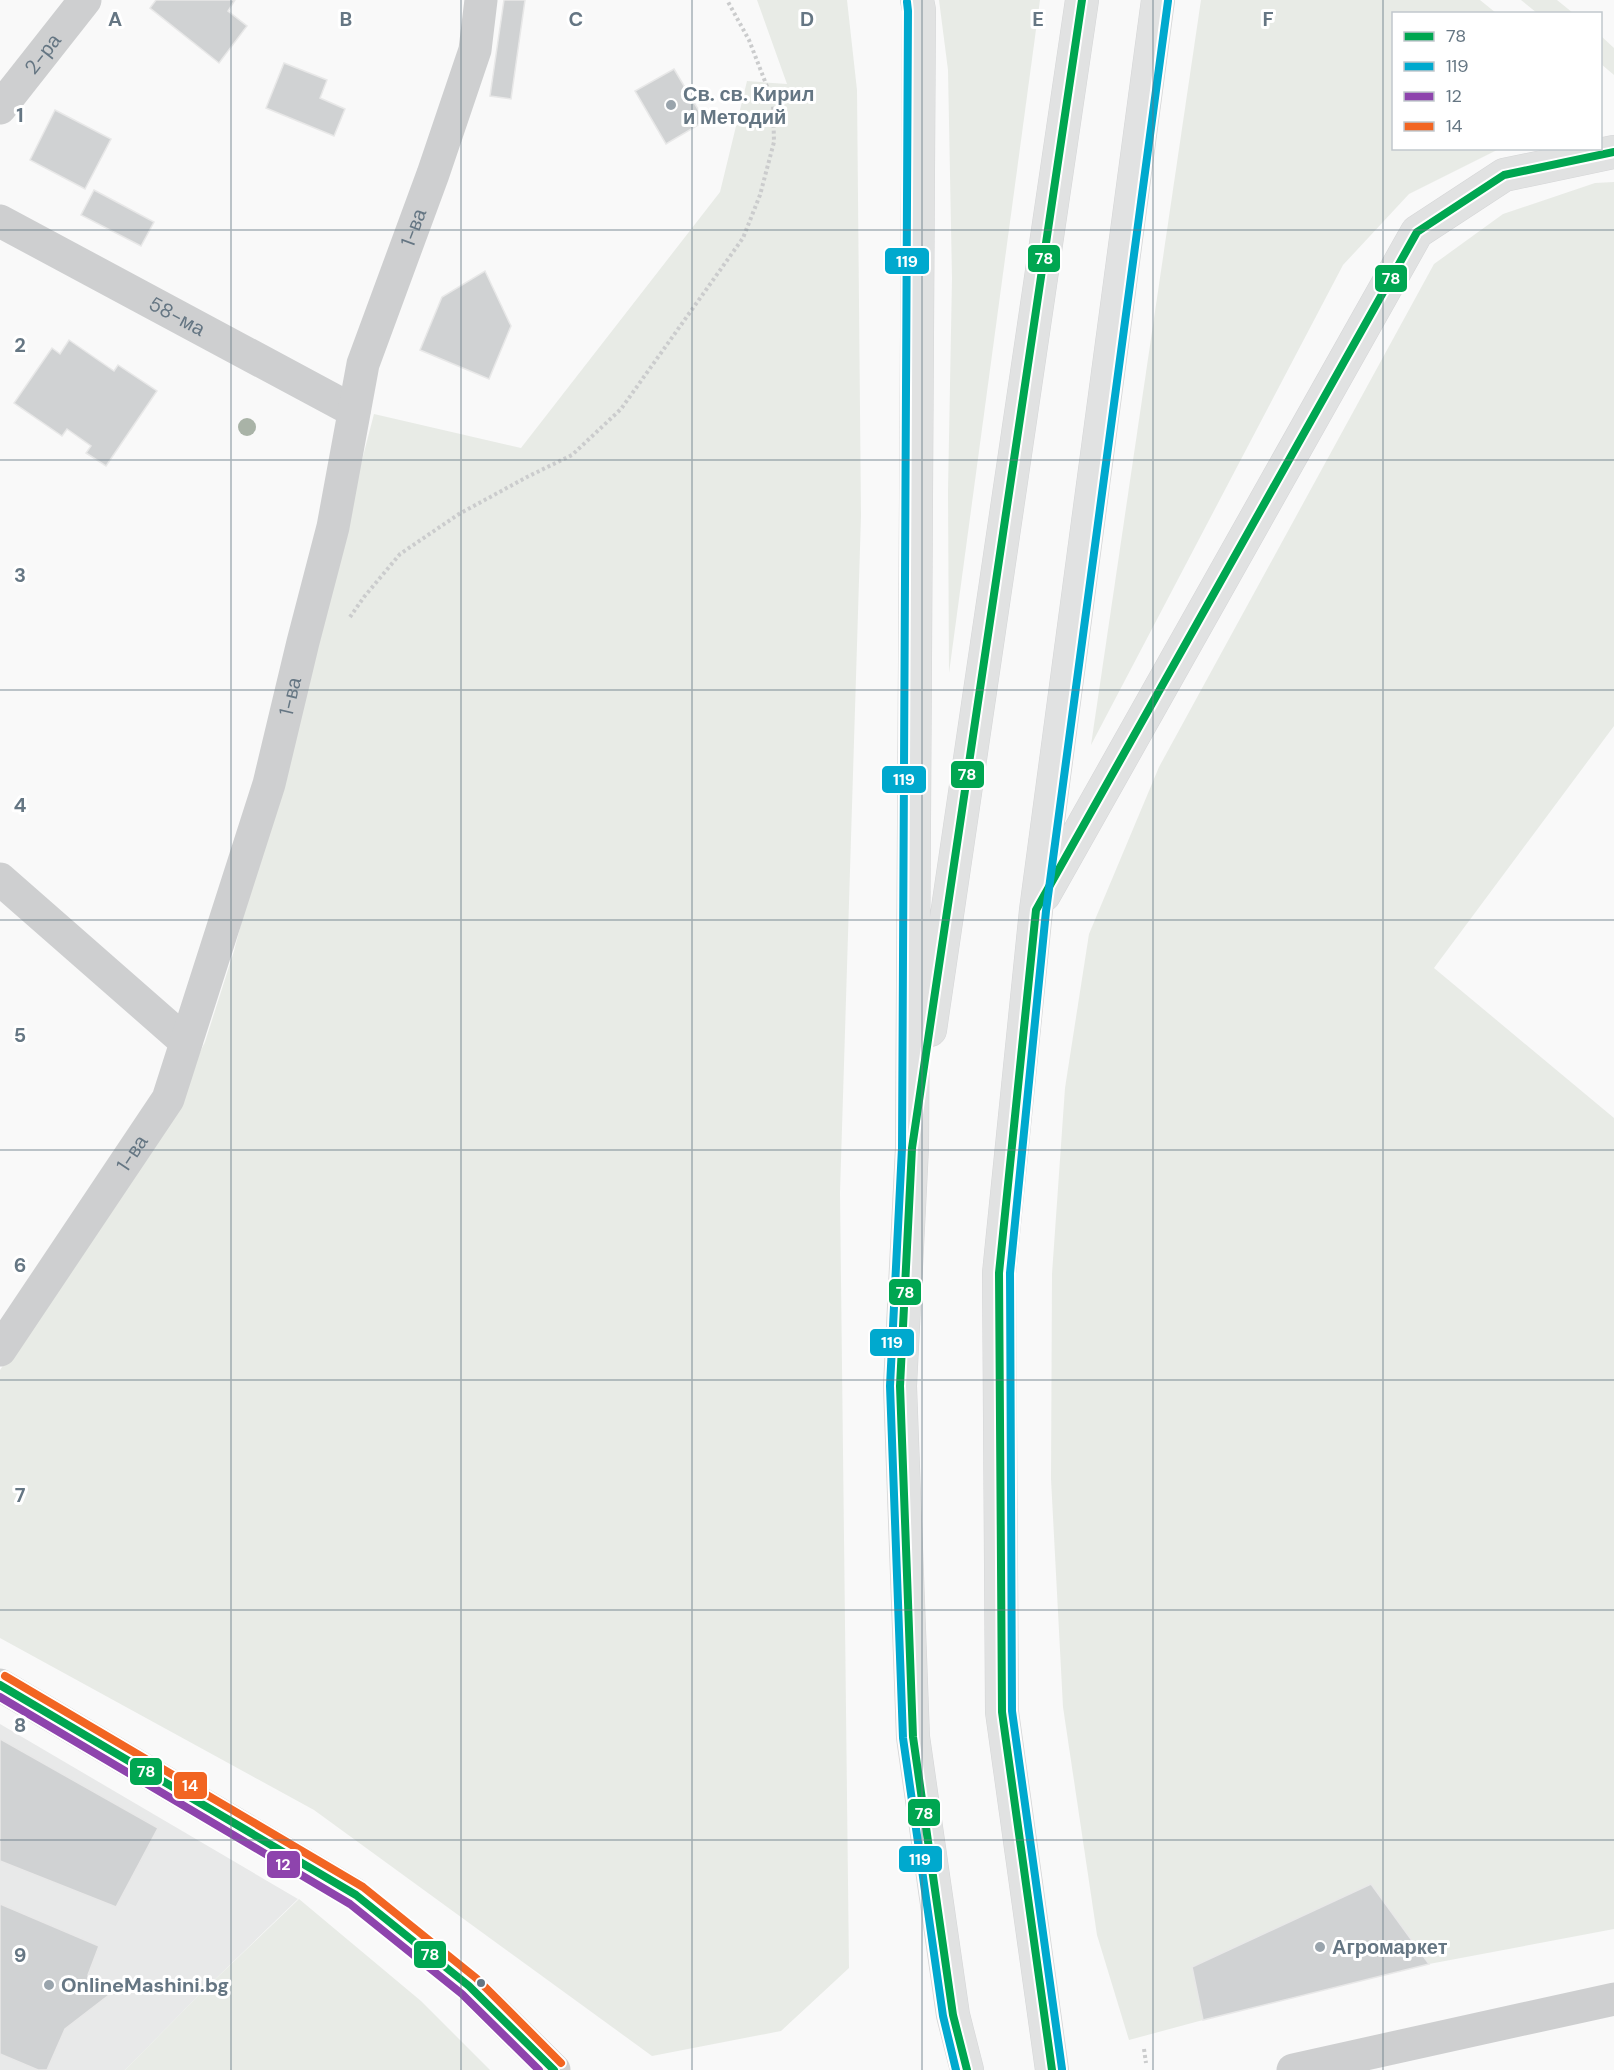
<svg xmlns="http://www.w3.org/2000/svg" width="1614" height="2070" viewBox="0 0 1614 2070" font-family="'DM Sans',sans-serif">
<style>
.built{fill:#e8e9e9}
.green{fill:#e8ebe6}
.building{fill:#d0d2d3;stroke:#e8e8e8;stroke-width:1.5}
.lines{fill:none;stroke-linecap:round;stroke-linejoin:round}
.major-casing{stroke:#d5d6d7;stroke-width:34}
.path{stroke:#cbcccd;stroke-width:4;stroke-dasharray:3 3;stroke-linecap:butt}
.minor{stroke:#cecfd0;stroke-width:33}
.major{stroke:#e1e2e2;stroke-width:33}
.bus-1-casing{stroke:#fff;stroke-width:12}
.bus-2-casing{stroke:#fff;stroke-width:12}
.bus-3-casing{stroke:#fff;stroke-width:12}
.bus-4-casing{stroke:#fff;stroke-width:12}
.bus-1{stroke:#00a651;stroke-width:8}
.bus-2{stroke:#00a9ce;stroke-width:8}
.bus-3{stroke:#8e44ad;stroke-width:8}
.bus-4{stroke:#f26522;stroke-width:8}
.tree{fill:#a9b3a7}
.grid{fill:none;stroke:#657683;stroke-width:1.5;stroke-opacity:0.55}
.poi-dot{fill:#99a4ac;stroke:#fff;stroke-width:2}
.bus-dot{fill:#657683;stroke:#fff;stroke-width:2}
.labels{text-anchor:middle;stroke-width:6;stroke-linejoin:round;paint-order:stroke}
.street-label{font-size:20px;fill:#657683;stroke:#fff}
.poi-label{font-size:20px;font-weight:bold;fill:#657683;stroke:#fff;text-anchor:start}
.grid-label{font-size:20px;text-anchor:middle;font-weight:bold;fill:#657683;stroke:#fff;stroke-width:6;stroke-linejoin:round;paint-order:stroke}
.line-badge{stroke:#fff;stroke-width:2}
.badge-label{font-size:16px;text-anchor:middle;font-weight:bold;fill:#fff}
</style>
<rect width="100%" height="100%" fill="#f9f9f9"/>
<path class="built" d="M0,1724L298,1899L203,1991L125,2070H0Z"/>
<path class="green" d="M757,0H847L857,90L861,516L840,1193L849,1968L781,2031L652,2056L314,1810L0,1638V1370L163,1127L205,1042L234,951L374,414L521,448L720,192L747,81L787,84Z
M939,0H1040L949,673L948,491L952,278L948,70Z
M1201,0H1480L1496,13L1394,14V148L1499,149L1409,194L1343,265L1091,745Z
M1521,0H1557L1573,13H1537Z
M1601,36L1614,48V75L1601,64Z
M1614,182V726L1434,968L1614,1118V1929L1429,1964L1371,1884L1192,1967L1203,2020L1129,2040L1097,1935L1063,1707L1051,1479L1052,1274L1065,1088L1089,934L1159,767L1434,264L1503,214L1595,183Z
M299,1899L421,2001L490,2070H125L203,1991Z"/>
<path class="building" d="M156,0H235L228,11L247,26L219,63L150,8Z
M504,0H525L511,99L490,96Z
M284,63L327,80L320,98L345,109L334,136L266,108Z
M674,69L705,121L666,144L635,91Z
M55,110L111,139L85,189L30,160Z
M94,190L154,222L141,246L81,215Z
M485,271L511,326L489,379L420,350L442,297Z
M69,340L114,371L118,365L157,391L106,466L86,453L91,446L67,429L62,436L14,403L52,348L60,354Z
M0,1739L158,1828L116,1907L0,1861Z
M1371,1884L1429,1964L1203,2020L1192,1967Z
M0,1904L99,1946L88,1975L109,1995L65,2029L47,2070H38L0,2054Z"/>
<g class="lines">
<g class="major-casing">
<path id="major" d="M917,0L919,10L912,1148L900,1386L913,1737L953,2015L967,2070
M1044,895L1417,232L1504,175L1614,152
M930,1030L1082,0
M1052,2070L1002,1712L999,1273L1036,910L1158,0"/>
</g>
<path class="path" d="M350,617L364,597L400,554L459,514L527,477L572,455L621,409L743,238L760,195L774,142L773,102L749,40L727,0
M1144,2049L1146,2063"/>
<g class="minor">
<path id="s1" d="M0,108L85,0"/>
<path id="s2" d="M0,221L354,411"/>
<path d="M0,879L186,1042"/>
<path id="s3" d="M0,1350L168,1099L269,784L303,642L333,527L363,364L433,174L475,50L481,0"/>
<path d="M0,1685L356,1895L469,1986L554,2070"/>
<path d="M1293,2070L1614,1999"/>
</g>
<use href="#major" class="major"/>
<g class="bus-1-casing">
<path id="bus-1" d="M0,1685L356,1895L469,1986L554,2070
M967,2070L953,2015L913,1737L900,1386L912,1148L1082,0
M1052,2070L1002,1712L999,1273L1036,910L1417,232L1504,175L1614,152"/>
</g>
<g class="bus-2-casing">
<path id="bus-2" d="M907,2L908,11L902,1148L890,1386L903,1738L943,2016L956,2070
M1062,2069L1012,1711L1010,1273L1046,911L1168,1"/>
</g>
<g class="bus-3-casing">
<path id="bus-3" d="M0,1697L350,1904L462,1994L539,2070"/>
</g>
<g class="bus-4-casing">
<path id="bus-4" d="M5,1676L363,1887L476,1978L561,2063"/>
</g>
<use href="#bus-1" class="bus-1"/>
<use href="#bus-2" class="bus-2"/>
<use href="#bus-3" class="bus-3"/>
<use href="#bus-4" class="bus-4"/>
</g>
<circle class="tree" cx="247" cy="427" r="9"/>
<path class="grid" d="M231,0V2070M461,0V2070M692,0V2070M922,0V2070M1153,0V2070M1383,0V2070M0,230H1614M0,460H1614M0,690H1614M0,920H1614M0,1150H1614M0,1380H1614M0,1610H1614M0,1840H1614"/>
<g class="poi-dot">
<circle cx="671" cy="105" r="6"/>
<circle cx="1320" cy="1947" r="6"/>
<circle cx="49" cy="1985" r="6"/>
</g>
<circle class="bus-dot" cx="481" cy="1983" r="5"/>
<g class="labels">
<g class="street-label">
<text dy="7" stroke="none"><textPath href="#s1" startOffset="69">2-ра</textPath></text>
<text dy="7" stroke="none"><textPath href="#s3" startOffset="1209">1-ва</textPath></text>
<text dy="7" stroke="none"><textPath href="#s2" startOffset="201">58-ма</textPath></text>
<text dy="7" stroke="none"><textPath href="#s3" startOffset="723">1-ва</textPath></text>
<text dy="7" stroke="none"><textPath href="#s3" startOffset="237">1-ва</textPath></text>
</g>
<g class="poi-label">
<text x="683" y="101">Св. св. Кирил<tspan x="683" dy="23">и Методий</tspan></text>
<text x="1332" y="1954">Агромаркет</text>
<text x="61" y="1992">ОnlineMashini.bg</text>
</g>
</g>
<g class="grid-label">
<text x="115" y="26">A</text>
<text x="346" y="26">B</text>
<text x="576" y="26">C</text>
<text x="807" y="26">D</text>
<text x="1038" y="26">E</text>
<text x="1268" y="26">F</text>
<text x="20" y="122">1</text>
<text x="20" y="352">2</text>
<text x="20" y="582">3</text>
<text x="20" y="812">4</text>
<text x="20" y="1042">5</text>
<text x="20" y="1272">6</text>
<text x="20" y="1502">7</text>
<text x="20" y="1732">8</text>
<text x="20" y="1962">9</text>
</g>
<g class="line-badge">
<rect x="1027" y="244" width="34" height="29" rx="6" fill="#00a651"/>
<rect x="884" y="247" width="46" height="28" rx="6" fill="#00a9ce"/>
<rect x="1374" y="264" width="34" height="29" rx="6" fill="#00a651"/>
<rect x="950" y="760" width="35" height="29" rx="6" fill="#00a651"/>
<rect x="881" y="765" width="46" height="29" rx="6" fill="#00a9ce"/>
<rect x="888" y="1278" width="34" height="28" rx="6" fill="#00a651"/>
<rect x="869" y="1328" width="46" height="29" rx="6" fill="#00a9ce"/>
<rect x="129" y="1757" width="34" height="29" rx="6" fill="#00a651"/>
<rect x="173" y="1771" width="35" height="29" rx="6" fill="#f26522"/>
<rect x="907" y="1798" width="34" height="29" rx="6" fill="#00a651"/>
<rect x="898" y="1845" width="45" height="28" rx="6" fill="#00a9ce"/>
<rect x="266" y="1850" width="35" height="29" rx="6" fill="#8e44ad"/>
<rect x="413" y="1940" width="34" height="29" rx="6" fill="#00a651"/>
</g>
<g class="badge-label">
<text x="1044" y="264">78</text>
<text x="907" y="267">119</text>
<text x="1391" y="284">78</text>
<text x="967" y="780">78</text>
<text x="904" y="785">119</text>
<text x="905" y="1298">78</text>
<text x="892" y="1348">119</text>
<text x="146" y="1777">78</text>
<text x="190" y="1791">14</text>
<text x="924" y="1819">78</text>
<text x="920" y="1865">119</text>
<text x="283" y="1870">12</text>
<text x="430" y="1960">78</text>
</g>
<rect x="1392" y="12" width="210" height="138" fill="#ffffff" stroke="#c1c8cd" stroke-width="1.5"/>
<rect x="1404" y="32" width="30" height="9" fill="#00a651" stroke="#c1c8cd" stroke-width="1.5"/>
<text x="1446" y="42" font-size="18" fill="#657683">78</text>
<rect x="1404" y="62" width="30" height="9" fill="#00a9ce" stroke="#c1c8cd" stroke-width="1.5"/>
<text x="1446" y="72" font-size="18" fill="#657683">119</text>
<rect x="1404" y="92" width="30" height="9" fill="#8e44ad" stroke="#c1c8cd" stroke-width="1.5"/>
<text x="1446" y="102" font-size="18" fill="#657683">12</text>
<rect x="1404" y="122" width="30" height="9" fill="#f26522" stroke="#c1c8cd" stroke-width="1.5"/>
<text x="1446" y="132" font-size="18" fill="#657683">14</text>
</svg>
